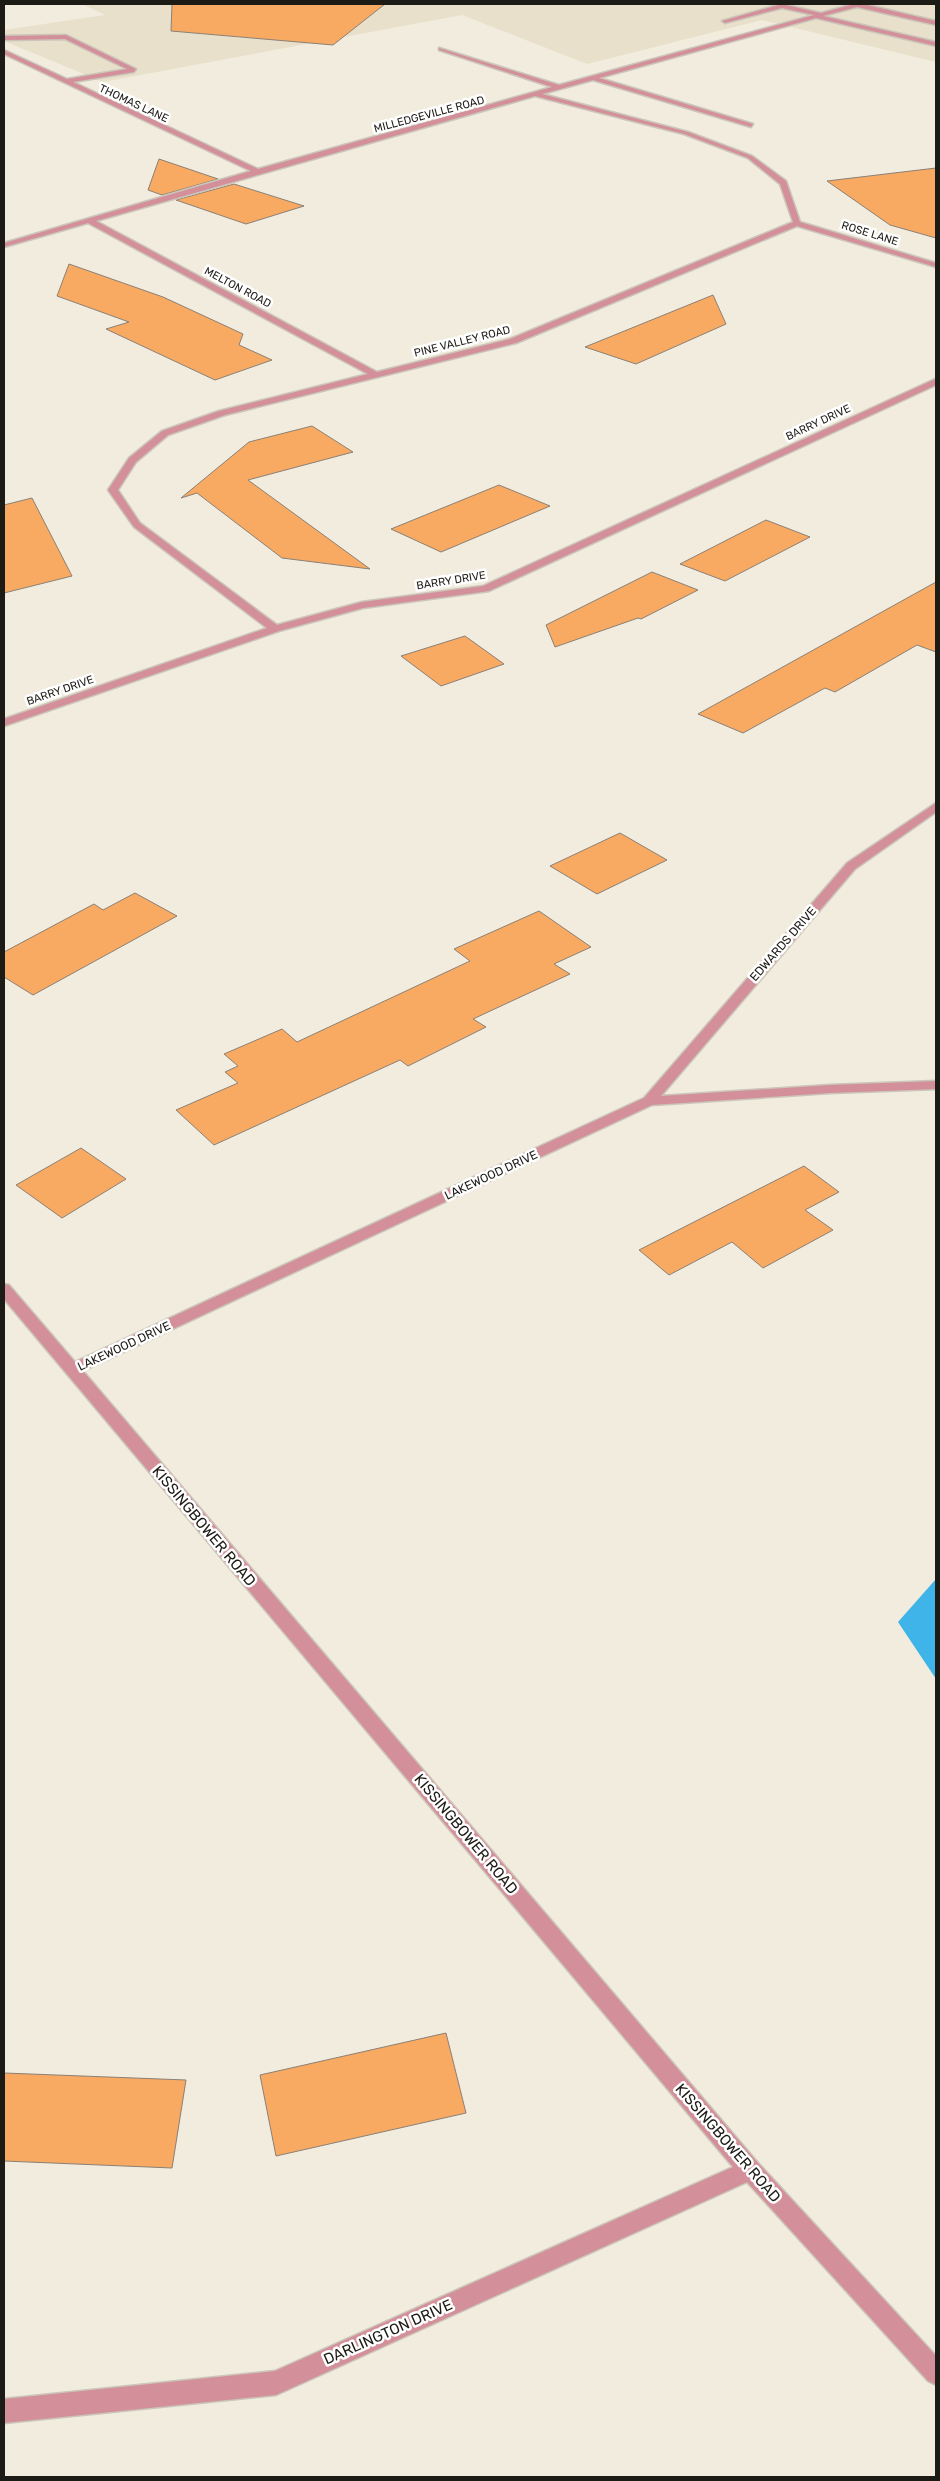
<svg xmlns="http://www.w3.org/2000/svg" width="940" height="2481" viewBox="0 0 940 2481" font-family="Rubik,sans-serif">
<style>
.built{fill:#e8e0ca}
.water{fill:#3eb4e8}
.building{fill:#f8aa62;stroke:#8b8076}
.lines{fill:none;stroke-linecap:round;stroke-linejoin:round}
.minor-casing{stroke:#cbc6b9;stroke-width:3}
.minor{fill:#d38f9a;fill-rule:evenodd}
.labels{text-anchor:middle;stroke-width:5;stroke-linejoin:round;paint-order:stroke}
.far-street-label{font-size:11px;fill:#1d1b16;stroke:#fff}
.street-label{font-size:12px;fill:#1d1b16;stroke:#fff}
.near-street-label{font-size:15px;fill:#1d1b16;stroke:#fff}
</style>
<rect width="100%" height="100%" fill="#f1ecdd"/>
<path class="built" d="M82,4H936V62L762,20L587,64L462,15L103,82L4,41V30L105,15Z"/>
<path class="water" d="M936,1579V1679L898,1622Z"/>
<path class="building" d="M172,4H385L333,45L171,31Z
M159,159L218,179L162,195L148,190Z
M936,168V238L890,225L827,181Z
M234,184L304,206L246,224L176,200Z
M69,264L163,297L243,334L239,345L272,360L215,380L106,329L129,322L57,296Z
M713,295L726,324L636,364L585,347Z
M312,426L353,452L248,480L370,569L282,558L197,493L181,498L249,442Z
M499,485L550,506L441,552L391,529Z
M32,498L72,576L4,593V505Z
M766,520L810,537L725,581L680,564Z
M652,572L698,590L641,619L638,618L555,647L546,625Z
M936,582V652L917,645L835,692L825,688L743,733L698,714Z
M465,636L504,664L441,686L401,656Z
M620,833L667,860L597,894L550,866Z
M135,893L177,916L33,995L4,977V952L94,904L103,910Z
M539,911L591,947L554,964L570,974L473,1019L486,1027L408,1066L400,1060L214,1145L176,1110L238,1083L225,1072L238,1066L224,1054L282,1029L297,1042L470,961L454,949Z
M81,1148L126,1179L62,1218L16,1185Z
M804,1166L839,1192L805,1210L833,1230L763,1268L732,1242L669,1275L639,1250Z
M446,2033L466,2113L276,2156L260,2075Z
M4,2073L186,2080L172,2168L4,2161Z"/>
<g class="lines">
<g class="minor-casing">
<path id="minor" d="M782,4L821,13L854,4H863L936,21V25L857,7L823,16L936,42V46L816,18L599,78L753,124L751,127L593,80L542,94L688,132L752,156L786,181L800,222L936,263V267L797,226L516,343L225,415L168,435L136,462L118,490L140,523L277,625L362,602L483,586L933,380L936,379V385L489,591L363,608L279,631L4,726V719L267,628L134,527L108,490L129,458L162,431L219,411L368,374L88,223L4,247V243L251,171L4,54V50L67,79L127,69L65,39L4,40V36L66,35L136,69L134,72L73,82L258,169L552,87L439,50V48L559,85L814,15L782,8L725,23L722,21ZM535,96L684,134L748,158L780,184L793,222L510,339L377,372L96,221Z
M936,803V812L855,869L661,1096L830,1085L936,1081V1089L830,1093L652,1105L83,1371L758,2163L936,2356V2385L928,2381L747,2182L276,2395L4,2423V2399L275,2371L733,2167L4,1299V1284L9,1285L75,1362L644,1098L847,863Z"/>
</g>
<use href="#minor" class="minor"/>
</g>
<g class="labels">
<g class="far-street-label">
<text transform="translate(134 103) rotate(25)" y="4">THOMAS LANE</text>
<text transform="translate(429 114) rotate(-15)" y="4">MILLEDGEVILLE ROAD</text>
<text transform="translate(870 233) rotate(17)" y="4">ROSE LANE</text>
<text transform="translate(238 287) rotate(28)" y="4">MELTON ROAD</text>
<text transform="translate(462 341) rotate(-14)" y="4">PINE VALLEY ROAD</text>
<text transform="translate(818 422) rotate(-25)" y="4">BARRY DRIVE</text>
<text transform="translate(451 580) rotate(-9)" y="4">BARRY DRIVE</text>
<text transform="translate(60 690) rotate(-19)" y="4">BARRY DRIVE</text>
</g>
<g class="street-label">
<text transform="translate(783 944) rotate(-49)" y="4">EDWARDS DRIVE</text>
<text transform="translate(491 1175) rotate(-25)" y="4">LAKEWOOD DRIVE</text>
<text transform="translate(124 1346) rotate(-25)" y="4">LAKEWOOD DRIVE</text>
</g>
<g class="near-street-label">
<text transform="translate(204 1526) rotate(50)" y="5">KISSINGBOWER ROAD</text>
<text transform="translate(466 1834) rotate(50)" y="5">KISSINGBOWER ROAD</text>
<text transform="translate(728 2143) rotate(49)" y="5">KISSINGBOWER ROAD</text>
<text transform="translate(388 2332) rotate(-24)" y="5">DARLINGTON DRIVE</text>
</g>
</g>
<rect width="940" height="2481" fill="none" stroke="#1d1b16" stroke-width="10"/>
</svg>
